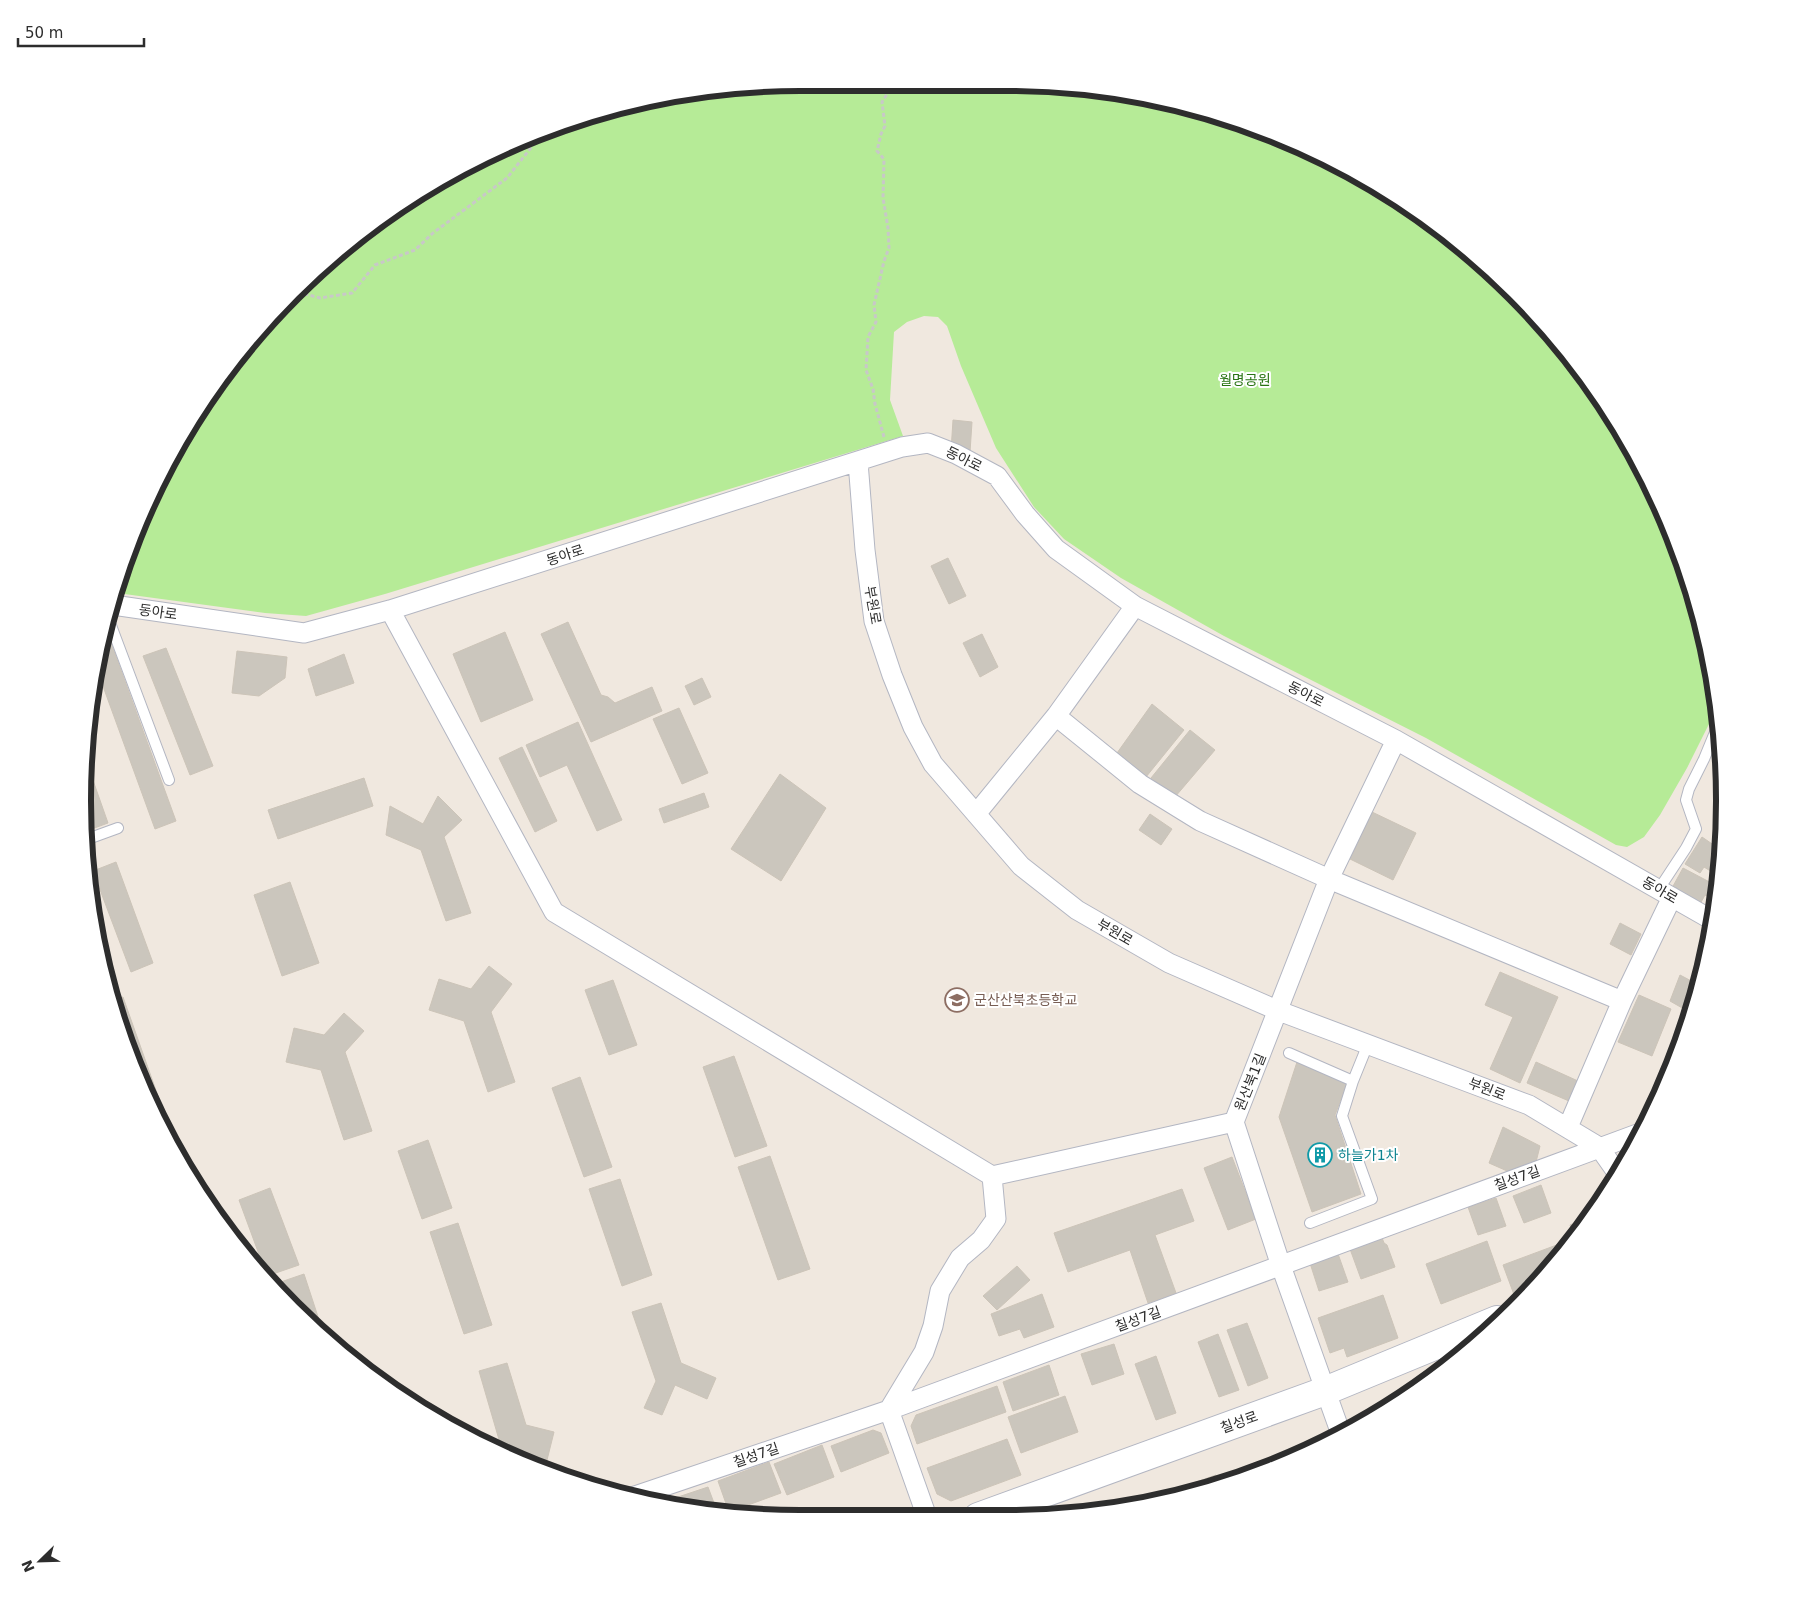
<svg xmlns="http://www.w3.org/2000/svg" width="1807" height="1601" viewBox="0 0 1807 1601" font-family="'DejaVu Sans','Noto Sans KR',sans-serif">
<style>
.green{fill:#b6eb97}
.building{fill:#cbc6bd;stroke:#ccc4b8}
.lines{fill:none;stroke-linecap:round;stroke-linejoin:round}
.lane-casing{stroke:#b3b6c2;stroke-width:12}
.street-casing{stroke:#b3b6c2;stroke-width:21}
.secondary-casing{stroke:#b3b6c2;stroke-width:30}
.path{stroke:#c8c8c8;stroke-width:3;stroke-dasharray:4 2.5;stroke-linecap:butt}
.lane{stroke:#fff;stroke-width:10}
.street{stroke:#fff;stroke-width:19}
.secondary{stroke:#fff;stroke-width:28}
.labels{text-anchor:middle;stroke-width:4;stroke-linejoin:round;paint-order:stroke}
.park-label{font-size:14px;fill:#2a7414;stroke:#fff}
.street-label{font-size:14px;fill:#2d2d2d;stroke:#fff}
.education-label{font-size:14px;fill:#785e54;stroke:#fff;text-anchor:start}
.culture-label{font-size:14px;fill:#0d838f;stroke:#fff;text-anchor:start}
.rim{fill:none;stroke:#2d2d2d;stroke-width:6}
</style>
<rect width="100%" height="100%" fill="#f0e8df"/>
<path class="green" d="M800,83L1053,84L1146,96L1281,137L1366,179L1480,261L1576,364L1651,483L1700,614L1715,708L1713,716L1687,768L1660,815L1644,837L1627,847L1616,845L1426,738L1224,636L1121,578L1064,539L1034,507L996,448L961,366L947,326L938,317L924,316L907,322L894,332L890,400L903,436L385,594L306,616L265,613L117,593L137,525L231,364L327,260L483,157L615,107Z"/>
<path class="building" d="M953,420L972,422L970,452L951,451Z
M948,558L966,596L949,604L931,566Z
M568,622L601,695L608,697L615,703L652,687L662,711L591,742L541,634Z
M106,629L176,821L155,829L96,667V661Z
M505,632L533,700L481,722L453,654Z
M982,634L998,667L980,677L963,643Z
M166,648L213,766L190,775L143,656Z
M237,651L287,657L285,678L259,696L232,693Z
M344,654L354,683L316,696L308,669Z
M702,678L711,697L694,705L685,686Z
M1152,704L1184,730L1146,777L1117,753Z
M679,708L708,773L682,784L653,719Z
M578,722L622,820L597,831L567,765L540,777L526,745Z
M1190,730L1215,750L1175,797L1151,778Z
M522,747L557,821L535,832L499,758Z
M89,769L108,823L89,830L86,819Z
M780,774L826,808L781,881L731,849Z
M364,778L373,806L278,839L268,810Z
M704,793L709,807L664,823L659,809Z
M438,796L462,820L444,837L471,913L446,921L421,850L386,835L390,806L423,824Z
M1372,812L1416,833L1393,880L1350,859Z
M1150,814L1172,829L1161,845L1139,830Z
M1702,837L1718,848L1712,858L1719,862V872L1717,875L1704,867L1700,873L1685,864Z
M116,862L153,963L131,972L93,871Z
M1683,868L1719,887L1713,899L1705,895L1700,904L1672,888Z
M290,882L319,963L282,976L254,895Z
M1620,923L1641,934L1631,955L1610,944Z
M489,966L512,984L491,1012L515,1082L488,1092L464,1021L429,1010L439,979L471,989Z
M1500,972L1558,997L1520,1083L1490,1069L1513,1017L1485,1005Z
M1680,975L1697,984L1691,1013L1670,1001Z
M613,980L637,1045L609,1055L585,990Z
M1639,995L1671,1009L1652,1056L1618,1042Z
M123,997L182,1164L113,1000Z
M344,1013L364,1031L345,1052L372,1131L344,1140L321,1070L286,1062L294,1028L324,1035Z
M734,1056L767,1146L735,1157L703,1067Z
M1297,1062L1347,1083L1335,1115L1361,1194L1312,1212L1279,1117Z
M1536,1062L1578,1081L1569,1101L1527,1083Z
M580,1077L612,1167L584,1177L552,1088Z
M1503,1127L1540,1146L1535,1166L1514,1174L1489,1163Z
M428,1140L452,1208L422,1219L398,1151Z
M770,1156L810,1269L778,1280L738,1167Z
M1232,1157L1256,1219L1228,1230L1204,1168Z
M620,1179L652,1275L622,1286L589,1189Z
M1541,1185L1551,1213L1524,1223L1513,1196Z
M270,1188L299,1265L267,1276L239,1200Z
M1182,1189L1194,1221L1155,1235L1176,1293L1148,1303L1130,1250L1068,1272L1054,1233Z
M1496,1198L1506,1226L1478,1235L1468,1207Z
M1586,1218L1574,1235L1570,1225Z
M458,1223L492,1325L464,1334L430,1232Z
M1381,1235L1384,1243L1387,1245L1395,1267L1361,1279L1350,1249Z
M1570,1240L1547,1274L1521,1298L1516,1300L1503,1265Z
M1487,1241L1501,1281L1441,1304L1426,1264Z
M1337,1251L1348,1282L1319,1291L1309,1260Z
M1017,1266L1030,1280L997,1310L983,1296Z
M304,1274L323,1332L272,1285Z
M1042,1294L1054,1327L1024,1338L1020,1329L999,1336L991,1314Z
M1383,1295L1398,1338L1347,1357L1344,1348L1330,1353L1318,1318Z
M661,1303L681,1363L716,1378L707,1399L675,1385L662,1415L644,1408L656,1381L632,1312Z
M1247,1323L1268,1378L1248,1386L1227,1330Z
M1218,1334L1239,1390L1219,1397L1198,1342Z
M1114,1344L1124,1374L1092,1385L1081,1354Z
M1156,1356L1176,1413L1156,1420L1135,1364Z
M507,1363L526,1425L554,1432L546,1464L519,1458L495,1449L500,1443L479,1371Z
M1049,1365L1059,1395L1013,1411L1003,1382Z
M997,1386L1006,1412L917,1444L911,1426L916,1415Z
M1065,1396L1078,1432L1021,1453L1008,1417Z
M873,1430L881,1433L889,1453L841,1472L831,1446Z
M1007,1439L1021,1475L951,1501L937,1494L927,1468Z
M822,1445L834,1477L787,1495L774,1464Z
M769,1462L781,1493L729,1512L718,1481Z
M1216,1475L1220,1484L1193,1494L1173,1497L1171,1491Z
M708,1487L717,1511L670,1503L672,1499Z
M1163,1491L1166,1498L1124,1505Z"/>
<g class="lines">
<g class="lane-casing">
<path id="lane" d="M109,620L169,780
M85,840L118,828
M1659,889L1686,848L1696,829L1686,800L1689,789L1704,759L1718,725
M1289,1053L1353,1081L1342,1116L1372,1199L1310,1223
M1353,1081L1368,1044"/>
</g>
<g class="street-casing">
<path id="street" d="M858,462L865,550L874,621L892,675L913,727L933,764L1021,866L1077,910L1169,963L1279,1011L1529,1105L1599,1147L1618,1174
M113,605L304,633L390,610L902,447L928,443L956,454L997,476L1025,514L1056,549L1135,606L1396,740L1712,920
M390,610L554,912L992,1176
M1056,716L1140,784L1200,821L1329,879L1622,1001
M976,814L1056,716L1135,606
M1568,1127L1622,1001L1672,897
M889,1410L924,1352L933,1326L940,1291L960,1258L981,1240L996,1219L992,1176L1234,1122
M889,1410L927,1517
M1341,1434L1281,1266L1234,1122L1329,879L1396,740
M632,1497L889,1410L1640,1133"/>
</g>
<g class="secondary-casing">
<path id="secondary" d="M978,1517L1325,1391L1497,1320"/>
</g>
<path class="path" d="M298,292L320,298L352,293L375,265L415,250L433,233L507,178L541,135
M884,437L875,404L873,389L866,370L868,337L876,322L874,305L884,261L889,248L888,228L883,198L884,159L877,151L881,134L885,126L882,102L894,83"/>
<use href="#lane" class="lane"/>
<use href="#street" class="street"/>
<use href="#secondary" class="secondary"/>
</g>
<defs>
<g id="school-ring" transform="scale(1.25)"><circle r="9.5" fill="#fff" stroke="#8d6e63" stroke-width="1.5"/><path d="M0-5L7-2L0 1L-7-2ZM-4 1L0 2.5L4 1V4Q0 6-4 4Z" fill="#8d6e63"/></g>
<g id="building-ring" transform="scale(1.25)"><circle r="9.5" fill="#fff" stroke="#0f9aa8" stroke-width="1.5"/><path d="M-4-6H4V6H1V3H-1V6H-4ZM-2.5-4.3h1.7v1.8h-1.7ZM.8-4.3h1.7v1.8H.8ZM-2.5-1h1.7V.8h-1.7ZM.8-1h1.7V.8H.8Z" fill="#0f9aa8"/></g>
</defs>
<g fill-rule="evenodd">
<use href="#school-ring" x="957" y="1000"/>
<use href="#building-ring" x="1320" y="1155"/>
</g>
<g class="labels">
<g class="park-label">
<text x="1245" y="385">월명공원</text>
</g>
<g class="street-label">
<text transform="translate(964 459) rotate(26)" y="5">동아로</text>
<text transform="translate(565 555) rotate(-18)" y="5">동아로</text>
<text transform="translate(873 605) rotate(80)" y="5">부원로</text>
<text transform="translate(158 612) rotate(8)" y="5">동아로</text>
<text transform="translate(1306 694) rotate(27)" y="5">동아로</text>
<text transform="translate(1660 890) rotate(30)" y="5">동아로</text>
<text transform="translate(1115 932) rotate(30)" y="5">부원로</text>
<text transform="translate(1250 1082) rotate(-68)" y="5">원산북1길</text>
<text transform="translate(1487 1089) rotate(21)" y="5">부원로</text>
<text transform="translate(1517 1178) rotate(-20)" y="5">칠성7길</text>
<text transform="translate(1138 1319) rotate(-20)" y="5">칠성7길</text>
<text transform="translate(1239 1422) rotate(-20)" y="5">칠성로</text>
<text transform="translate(756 1455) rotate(-19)" y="5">칠성7길</text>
</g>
<g class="education-label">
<text x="974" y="1005">군산산북초등학교</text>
</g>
<g class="culture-label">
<text x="1338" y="1160">하늘가1차</text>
</g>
</g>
<path d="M0 0H1807V1601H0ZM800 91H1007A709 709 0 0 1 1716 800V801A709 709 0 0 1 1007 1510H800A709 709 0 0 1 91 801V800A709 709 0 0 1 800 91Z" fill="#fff" fill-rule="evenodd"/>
<path class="rim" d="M800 91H1007A709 709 0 0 1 1716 800V801A709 709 0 0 1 1007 1510H800A709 709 0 0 1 91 801V800A709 709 0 0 1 800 91Z"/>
<g transform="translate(40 1561) rotate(247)" stroke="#ffffff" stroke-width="4" paint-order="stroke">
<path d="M0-4L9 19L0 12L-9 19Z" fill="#2d2d2d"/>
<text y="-8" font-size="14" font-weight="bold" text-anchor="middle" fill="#2d2d2d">N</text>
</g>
<path d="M18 38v8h126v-8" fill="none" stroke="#2d2d2d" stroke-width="2.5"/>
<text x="25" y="38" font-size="15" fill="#2d2d2d" stroke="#ffffff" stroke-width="4" paint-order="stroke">50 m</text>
</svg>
